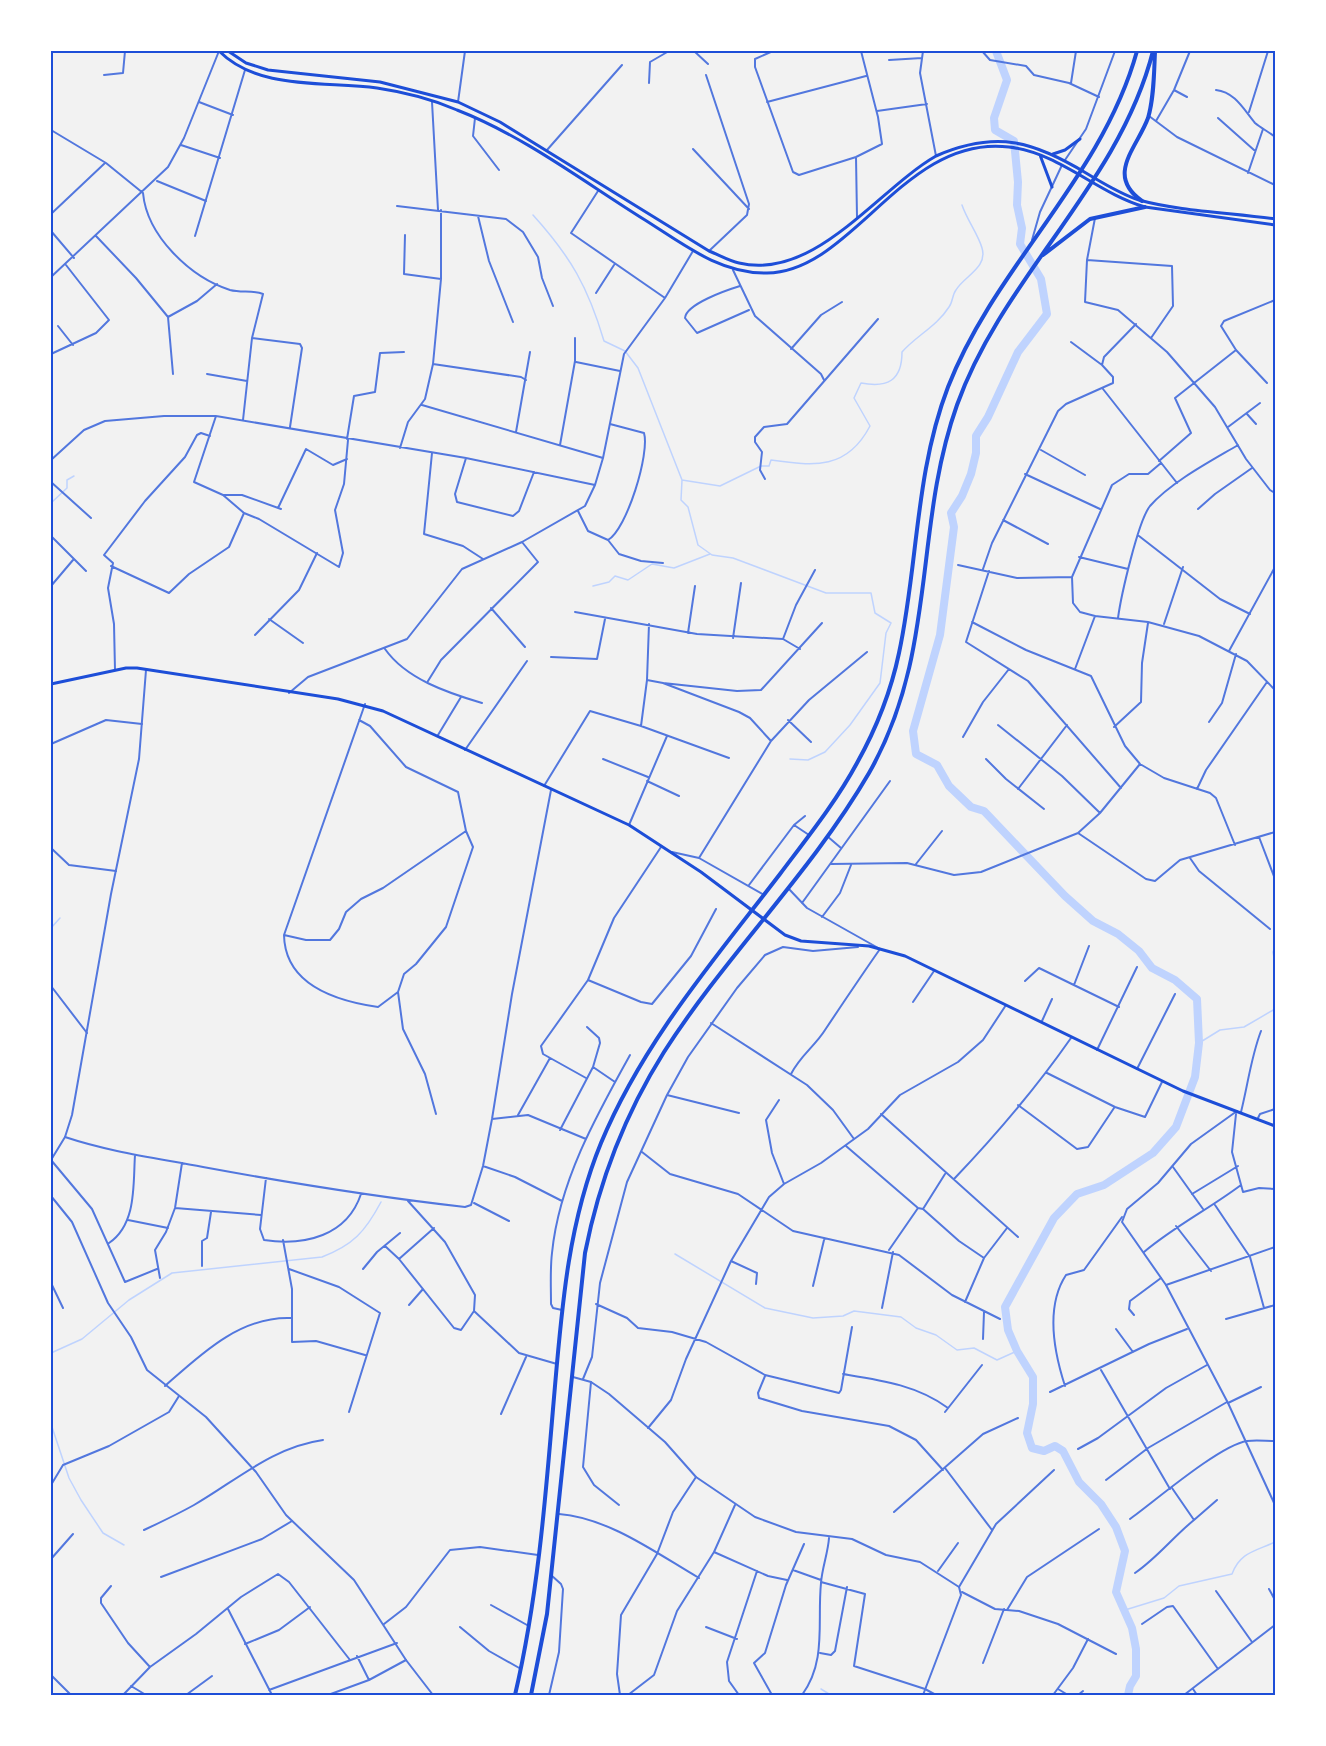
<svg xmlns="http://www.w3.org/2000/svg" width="1326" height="1746" viewBox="0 0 1326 1746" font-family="'PT Sans',sans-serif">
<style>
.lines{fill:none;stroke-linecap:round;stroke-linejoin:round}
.stream{stroke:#bfd3fe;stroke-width:1.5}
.river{stroke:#bfd3fe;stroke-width:8}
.minor{stroke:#5277de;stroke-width:2}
.tertiary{stroke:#5277de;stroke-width:2}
.secondary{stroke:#1d4ed8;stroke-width:3}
.primary{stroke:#1d4ed8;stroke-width:3}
.motorway{stroke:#1d4ed8;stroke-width:4}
.neatline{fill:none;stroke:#1d4ed8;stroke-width:2}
</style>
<rect width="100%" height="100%" fill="#f2f2f2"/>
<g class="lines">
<path class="stream" d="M533,215C571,257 588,287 604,341L625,351L638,368L682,480L681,500L688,507L698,545L712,555L733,558L826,593H871L875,613L891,623L886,633L880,683L850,725L825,752L808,760L790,759
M682,480L720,486L761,466H769L771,460C815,466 847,470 870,426L854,398L861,383C887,388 902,381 902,352C916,336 937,326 949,307C953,302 952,295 956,290C964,276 988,268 982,248C978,234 967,220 962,205
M51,503L67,488V480L74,476
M593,586L609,582L615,576L628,580L652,564L674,568L710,554
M51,928L60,918
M1275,947L1273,952L1275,963
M1199,1043L1220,1030L1244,1027L1275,1009
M675,1254L765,1308L813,1318L843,1316L854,1311L901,1317L916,1328L936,1335L957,1350L974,1348L997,1360L1017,1351
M51,1353L82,1339L129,1300L172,1273L322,1257C353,1245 365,1232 381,1202
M51,1424L69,1478L81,1500L103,1533L124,1545
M1125,1610L1164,1598L1179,1586L1232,1574C1240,1552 1256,1551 1275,1542
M821,1689L829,1694L845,1695"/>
<path class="river" d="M996,51L1007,80L994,118L995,130L1014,141L1018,182L1017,205L1022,228L1020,244L1041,279L1047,314L1018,352L988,417L976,436V453L971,474L962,496L951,513L954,527L940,635L913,731L916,754L937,765L949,786L971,807L984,811L1065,896L1093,921L1118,934L1139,951L1152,968L1175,980L1197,999L1199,1043L1195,1077L1176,1127L1153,1153L1104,1185L1077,1194L1054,1218L1005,1307L1008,1330L1017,1351L1033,1377V1404L1027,1433L1032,1448L1044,1451L1055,1446L1063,1451L1079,1482L1101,1504L1116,1527L1125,1551L1116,1592L1132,1628L1136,1649V1676L1130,1686L1128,1695"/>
<path class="minor" d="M694,51L708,64
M773,51L755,59V67L793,172L799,175L856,157L882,144L878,117L861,51
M923,51L920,73L936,156
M982,51L990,60L1026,66L1034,75L1069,83L1099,97
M51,54L53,51
M889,60L922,58
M104,75L123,73L125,51
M706,75L749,204L747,215L709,251
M649,83L650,62L669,51
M1071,83L1076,51
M1174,90L1187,97
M1216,90C1235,92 1244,110 1255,123C1261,128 1269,132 1275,137
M199,102L233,115
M432,102L438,210
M458,102L465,51
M767,102L866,76
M877,111L927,104
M1249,112L1268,51
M1149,116L1177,137L1275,185
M475,118L473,136L499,170
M1218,118L1254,150
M1156,121L1174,90L1190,51
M51,130L106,163L143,193C147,236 190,277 230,290C241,293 253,290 263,294L252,338L243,420
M181,145L220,158
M693,149L749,209
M547,150L622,65
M856,157L857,217
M1065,160L1086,129L1115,51
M1248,173L1263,129
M157,181L206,201
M598,191L571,233L665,298
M397,206L506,219L523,232L538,257L542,278L553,306
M51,214L105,163
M478,216L489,261L513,322
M1095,218L1087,260L1085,302L1118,310L1167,352L1215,407L1246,459L1270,490L1275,493
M51,231L74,258
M405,235L404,274L441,279
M96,236L136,278L168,317L173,374
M195,236L245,70
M1032,240L1040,212L1062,165
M1087,260L1172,266L1173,306L1151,338
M733,270L755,316L821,374L824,380
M51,277L168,167L184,138L219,51
M740,286C727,290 686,304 685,318L697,333L749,310
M596,293L614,265
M168,317L197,301L217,284
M58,326L73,345
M252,338L300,344L302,348L290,427
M791,349L821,315L842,302
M51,354L96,333L109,320L66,265
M576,362L620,371
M433,364L521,377L526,380
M1102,365L1104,357L1136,324
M207,374L247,381
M1267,383L1236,350L1221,326L1224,321L1275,300
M1103,389L1177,483
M422,405L603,458
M1247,414L1256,424
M216,416L194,482L223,495L244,513L259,519L339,567L343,553L335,510L344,484L348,440
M1228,427L1260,403
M516,432L530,352
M347,439L354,396L375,392L380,353L404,352
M560,445L575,361V338
M400,448L408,422L425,399L433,364L441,279V210
M1041,450L1085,475
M432,453L424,534L463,546L483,559
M466,458L455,494L457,502L513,516L519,511L534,472
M51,460L84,430L105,421L164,416H216L466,458L595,485
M1159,461L1191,433L1175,398L1236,350
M1161,463L1148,474H1129L1112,485L1072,577L1073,603L1080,612L1095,616L1148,622L1199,636L1247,661L1275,690
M1025,474L1100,509
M765,479L760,470L762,452L755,442V437L764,427L787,424L878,319
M51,482L91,518
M223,495H242L281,509
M278,508L306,449L333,465L347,459
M1198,509L1215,494L1252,468
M578,511L588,531L608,540L619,554L641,561L663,563
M1003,520L1048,544
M51,536L86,571
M1139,536L1220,599L1250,614
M608,540C627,529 650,453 644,433L610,424
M1079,557L1128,569
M958,565L1017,578L1072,577
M111,566L169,593L189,574L229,547L244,513
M983,569L992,543L1058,411L1066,404L1113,383V377L1102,365L1071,342
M989,571L966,642L1028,681L1121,788
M51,586L73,560
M491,608L525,647
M575,612L697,634L783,639L800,649
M1118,618C1121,596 1138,521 1150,506C1171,482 1211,461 1238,445
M269,619L303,643
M972,622L1026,650L1091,676L1125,746L1140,764L1164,778L1210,793L1216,798L1235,845
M1164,624L1183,567
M688,633L695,586
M255,635L299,590L317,553
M733,638L741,583
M783,639L796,605L815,570
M385,649C406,679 448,693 482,703
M1229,651L1275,567
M551,657L597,659L605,619
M1075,669L1095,616
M115,670L114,624L108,588L113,563L104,555L145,501L185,457L197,435L201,433L210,436
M647,680L663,683L739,712L750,718L771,741
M428,681L441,660L538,562L522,542
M663,683L737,691L761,690L822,623
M289,693L308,677L407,639L462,569L522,542L585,506L595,485L603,458L624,354L665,298L693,251
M365,704L284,935L306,940H330L339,929L346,912L361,899L383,888L466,831
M359,720L370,726L406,767L458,792L466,831L473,847L446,927L416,964L404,974L398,992L403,1029L425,1074L436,1114
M788,720L811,742
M1209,722L1222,703L1236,654
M998,725L1062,776L1100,813
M641,726L647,680L649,624
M1114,727L1141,702L1142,663L1148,623
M438,735L461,697
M963,737L983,702L1009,669
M51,744L106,720L142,724
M465,750L527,661
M603,759L648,777
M986,759L1006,779L1044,809
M647,781L679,796
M544,786L590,711L641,726L729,758
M1018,789L1067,725
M1197,789L1206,770L1267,682
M629,825L667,736
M794,825L809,835
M1078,833L1146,879L1155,881L1180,860L1275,832
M827,836L841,848
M1259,837L1275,879
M51,848L69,865L116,871
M672,852L699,858L764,895
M699,858L771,741L809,700L867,652
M1190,858L1199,871L1270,929
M831,864L907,863L954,875L981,872L1078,833L1100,813L1140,764
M916,864L942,831
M749,885L794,825L805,816
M788,888L807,908L880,949C861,976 843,1003 825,1030C815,1046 800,1056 791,1074
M802,903L890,781
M822,917L840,893L851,865
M284,935C285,985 336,1001 378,1007L398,992
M588,980L641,1002L652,1004L691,956L716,909
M1025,981L1039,968L1119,1007
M1074,985L1089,946
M51,986L87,1033
M913,1002L934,971
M1042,1021L1052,999
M711,1023L807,1085L833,1110L854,1139
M1097,1050L1137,967
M593,1067L615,1082
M1137,1069L1175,994
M1047,1073L1115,1107L1145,1117L1162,1082
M586,1078L543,1054L541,1046L588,980L614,918L661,847
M667,1095L739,1113
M779,1100L766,1120L772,1153L784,1184
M1018,1105L1077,1149L1088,1147L1114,1108
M1241,1112C1248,1084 1251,1057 1261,1031
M881,1114L1018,1237
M1236,1114L1232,1152L1243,1192L1259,1188L1275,1189
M518,1115L550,1058
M1258,1118L1260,1114L1275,1109
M492,1119L528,1115L586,1139
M560,1130L593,1067L600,1043L599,1038L587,1027
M65,1137C110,1152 156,1158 203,1167C290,1183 377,1197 465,1207L471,1205L483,1166L492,1119L512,994L551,790
M846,1146L918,1208L923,1209L959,1241L984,1258
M642,1152L670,1174L738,1194L793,1231L899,1255L952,1295L1000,1319
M51,1160L92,1209L125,1282L157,1269
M483,1166L515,1177L562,1201
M1173,1167L1203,1209
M266,1178L260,1229L264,1240C305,1246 347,1236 361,1194
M954,1179C996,1135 1036,1088 1071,1038
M1192,1194L1238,1166
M408,1201L445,1242L475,1295L474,1311L519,1353L557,1364
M474,1203L509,1221
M1215,1205L1250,1257L1264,1308
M175,1208L261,1215
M923,1209L945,1174
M128,1220L168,1228
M1176,1226L1211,1271
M283,1240L292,1289V1342L316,1341L365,1355
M109,1243C137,1224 133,1184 135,1155
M385,1246L399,1259L454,1328L461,1330L474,1311
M889,1250L918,1208
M1144,1252C1175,1226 1209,1209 1241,1185
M399,1259L434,1228
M731,1261L757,1273L756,1284
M202,1266V1241L207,1238L211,1212
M289,1269L339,1287L380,1313L349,1412
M363,1269L377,1252L400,1233
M160,1278L155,1250L166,1232L175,1208L182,1163
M51,1283L63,1308
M1166,1285L1275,1247
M813,1286L824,1240
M965,1302L984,1258L1007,1228
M596,1304L627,1318L638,1328L672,1332L706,1342L765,1375L839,1393L841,1390L852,1327
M409,1305L423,1289
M882,1308L893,1252
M562,1310L553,1308L551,1304C551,1287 550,1269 552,1253C559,1182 596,1116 630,1055
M1134,1315L1129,1309L1130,1301L1161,1278
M1226,1319L1275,1305
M1116,1329L1133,1352
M983,1339L984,1312
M1101,1370L1170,1489
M843,1374C880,1380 917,1385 948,1408
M765,1376L758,1393L759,1398L802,1411L889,1426L916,1440L943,1470
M583,1379L592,1357L600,1283L627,1182L667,1095L688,1057L737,988L765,955L783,947L813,951L858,947
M591,1382L583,1467L594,1485L619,1505
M165,1386C200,1355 240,1316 291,1318
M1065,1386C1054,1352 1045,1307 1066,1275L1084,1270L1122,1217
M1050,1392L1149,1344L1187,1329
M1228,1403L1261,1387
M945,1412L982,1365
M501,1414L526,1357
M648,1428L671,1400L686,1359L731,1261L769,1197L784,1184L821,1163L868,1129L900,1095L958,1062L983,1040L1006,1005
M1078,1449L1098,1438L1166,1388L1207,1365
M945,1468L992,1530
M1106,1480L1148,1448L1227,1402
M51,1485L63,1465L109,1446L169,1412L179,1396
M894,1512L983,1434L1018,1418
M559,1514C609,1518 656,1553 699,1578
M1130,1519C1155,1501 1220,1445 1247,1441C1256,1440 1266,1441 1275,1441
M1194,1520L1217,1500
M144,1530C161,1522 178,1514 194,1505C237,1480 273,1447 323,1440
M714,1552L768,1576L787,1580
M51,1559L73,1534
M793,1570L821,1580
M938,1571L958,1543
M1135,1573C1157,1558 1173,1537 1194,1520L1172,1488
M161,1577L262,1539L292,1521
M821,1582L865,1594L854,1666L925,1689L936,1695
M111,1586L101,1598V1603L128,1643L150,1667
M959,1587L996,1524L1054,1470
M1269,1589L1275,1600
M1216,1591L1252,1642
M962,1592L995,1609L1019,1611L1058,1624L1116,1654
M491,1605L527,1625
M228,1609L272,1695
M1007,1610L1027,1577L1099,1529
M384,1624L406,1607L450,1550L480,1547L538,1555
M1142,1624L1167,1607L1173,1606L1218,1669
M460,1627L489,1651L521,1669
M706,1627L737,1639
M245,1644L279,1630L310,1607
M820,1653L831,1655L835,1651L847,1587
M357,1656L369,1680
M983,1663L1004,1609
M51,1675L71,1695
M131,1686L146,1695
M1058,1689L1068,1695
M1193,1689L1197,1695
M269,1690L397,1643
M123,1695L150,1667L196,1634L241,1597L278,1574L289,1582L350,1660
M186,1695L212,1676
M328,1695L369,1680L406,1660
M549,1695L559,1652L563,1589L561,1584L551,1575
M620,1695L617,1674L621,1615L657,1554L673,1512L696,1477
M628,1695L654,1675L677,1611L714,1552L735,1505
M739,1695L729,1681L727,1662L757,1571
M772,1695L754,1663L765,1653L786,1585L804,1544
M802,1695C827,1661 817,1622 821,1583C822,1568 828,1553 829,1538
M1053,1695L1073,1668L1088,1639
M1078,1695L1083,1691
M1184,1695L1275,1625"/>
<path class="tertiary" d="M1237,1111L1191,1144L1158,1183L1127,1209L1122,1222L1166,1285L1228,1403L1275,1505
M51,1160L65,1137L72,1115L111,894L139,759L146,670
M51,1196L72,1222L108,1303L131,1337L147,1370L206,1417L256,1472L286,1515L354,1580L406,1660L433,1695
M573,1377L591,1382L609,1394L665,1442L696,1477L755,1517L796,1532L852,1539L886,1555L920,1562L959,1587L961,1595L923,1695"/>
<path class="secondary" d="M51,684L126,668H137L338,699L383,711L629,825L701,872L785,935L801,941L869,946L905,956L1183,1091L1275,1126"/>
<path class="primary" d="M219,51C259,91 325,81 377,88C404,92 432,99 457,110C524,136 584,182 645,220C683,244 720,274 767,273C853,272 904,134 1009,147C1060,153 1097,193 1145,207L1275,225
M228,51L246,63L268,70L380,82L458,102L500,122L709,251C719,255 729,261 739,263C815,281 877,190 936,156C996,130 1033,141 1086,173C1103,183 1120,194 1139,200C1178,211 1234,213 1275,219
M1053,154L1065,150L1080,139
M1040,155L1052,187"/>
<path class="motorway" d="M1142,201C1105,175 1137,148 1148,118C1154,98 1154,73 1155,52
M1043,255L1090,219L1145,207
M515,1695C537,1601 545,1505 553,1409C561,1319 566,1228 601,1143C643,1042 714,960 780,874C807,838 836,802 857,763C876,729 891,691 899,653C918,565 915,473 948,387C995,266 1102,178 1137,51
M531,1695L547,1614L585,1253C599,1182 625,1114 664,1052C726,955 811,873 869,773C938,652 913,529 957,405C1003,276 1119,185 1153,51"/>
</g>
<rect width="1326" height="1746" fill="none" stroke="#ffffff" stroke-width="105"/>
<rect x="52" y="52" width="1222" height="1642" class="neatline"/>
</svg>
